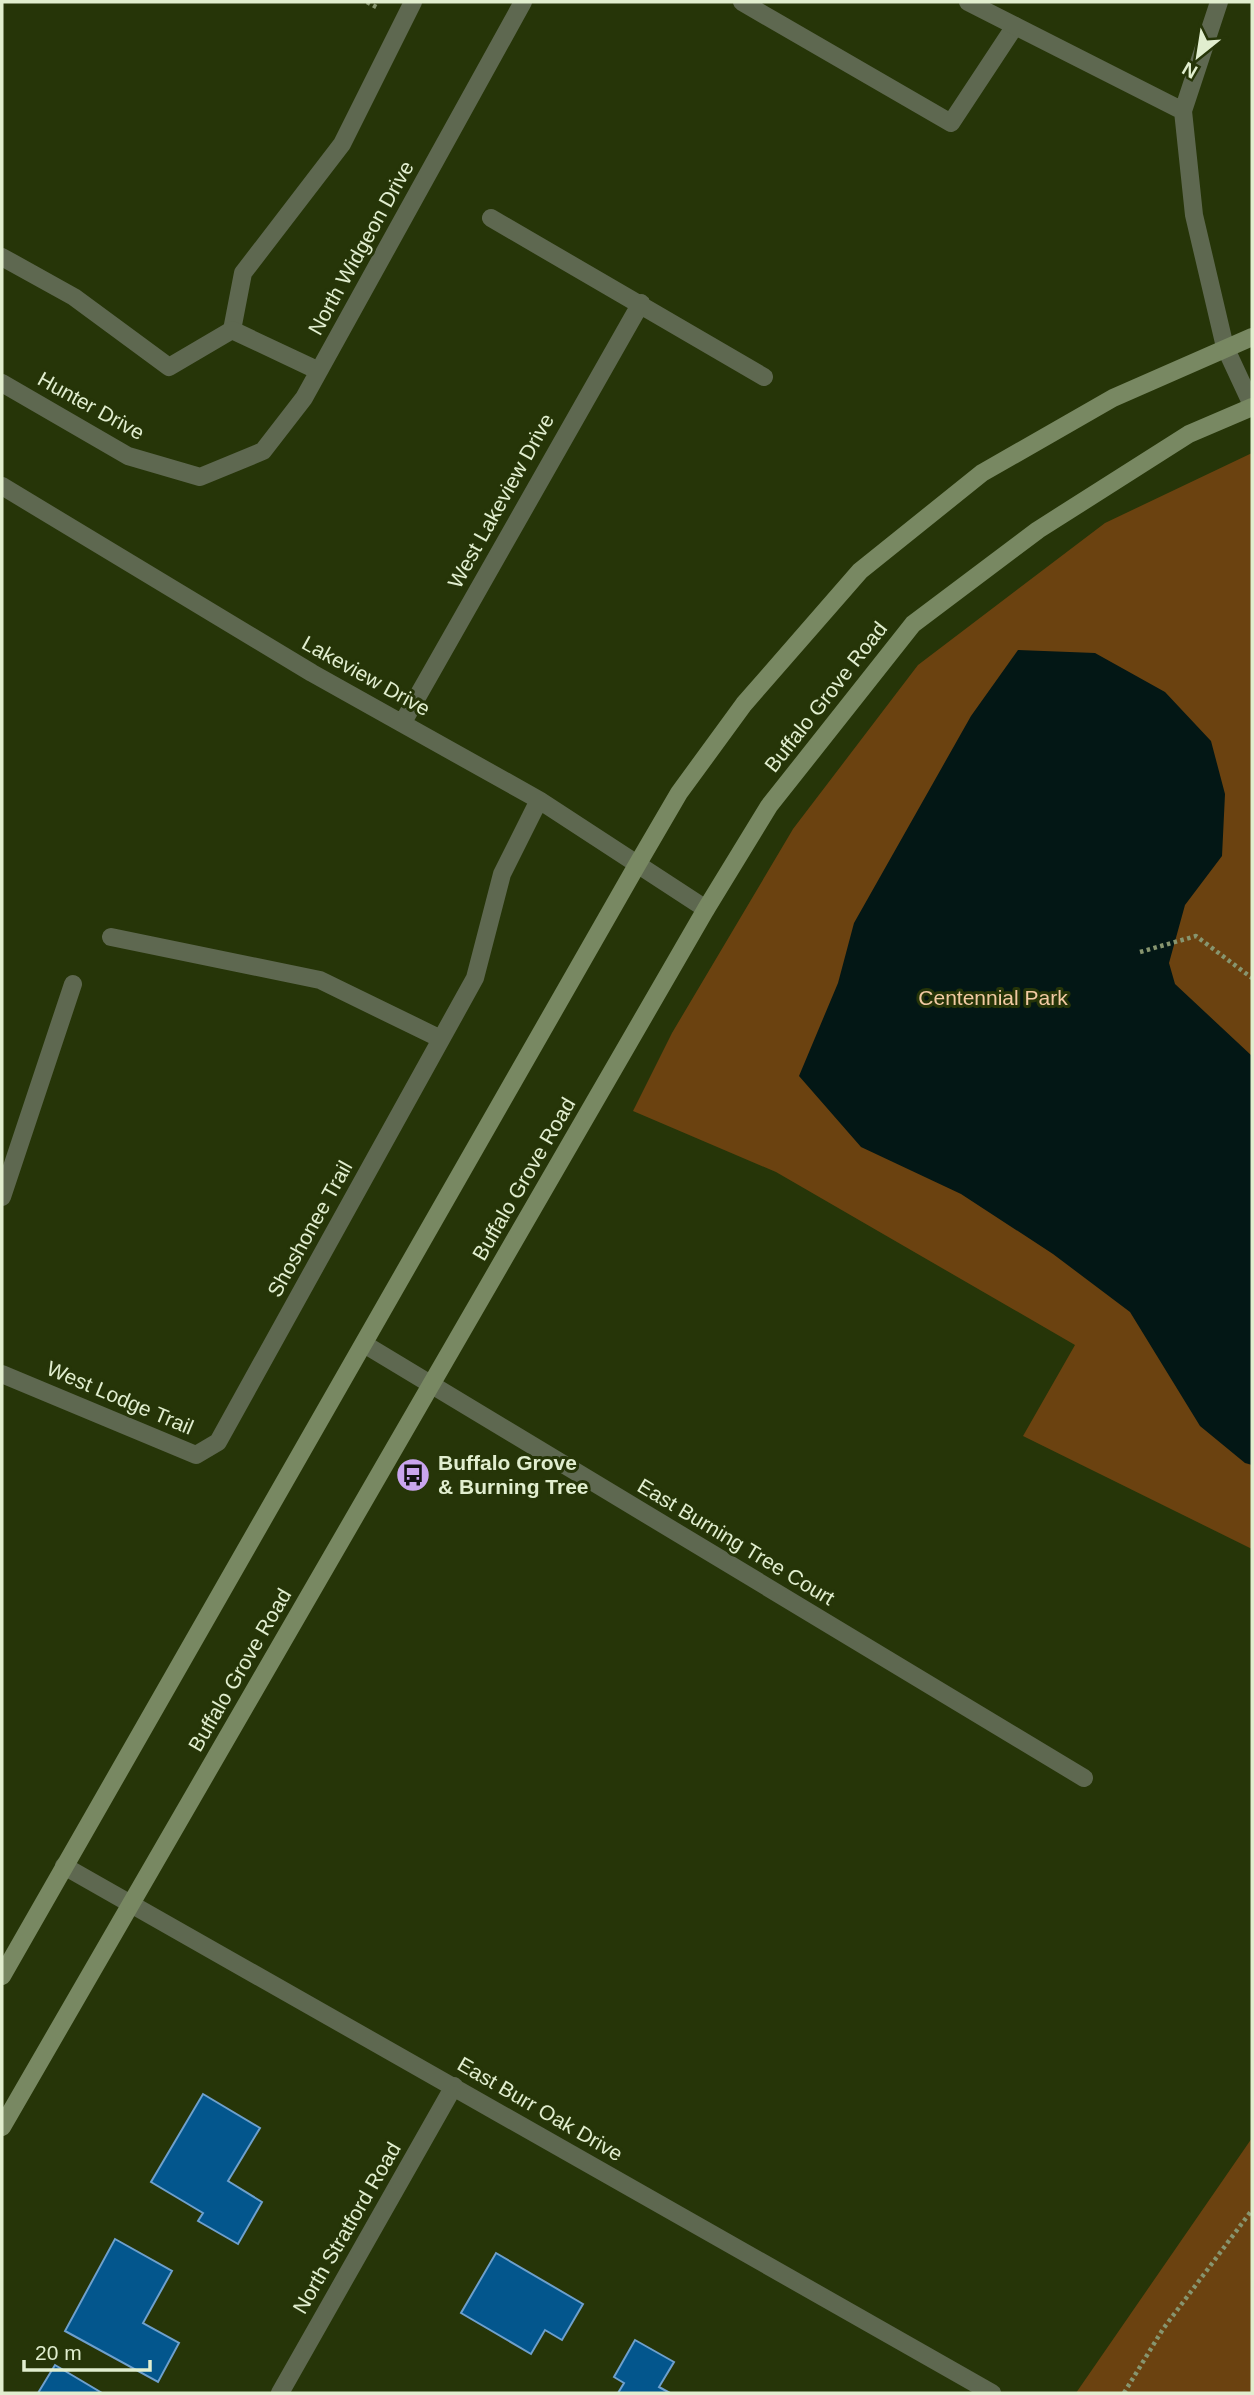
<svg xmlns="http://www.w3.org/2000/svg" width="1254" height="2395" viewBox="0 0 1254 2395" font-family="Arial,sans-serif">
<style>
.green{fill:#6b4210}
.water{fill:#031715}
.building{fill:#03568d;stroke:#6ea0cd;stroke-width:2}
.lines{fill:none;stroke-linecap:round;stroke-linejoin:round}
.path{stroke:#87956f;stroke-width:4.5;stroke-dasharray:3.5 3.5;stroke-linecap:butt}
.lane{stroke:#5e6850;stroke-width:18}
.street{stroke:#5e6850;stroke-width:18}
.secondary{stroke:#788862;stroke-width:18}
.labels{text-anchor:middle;stroke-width:6;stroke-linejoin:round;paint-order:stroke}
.street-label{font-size:21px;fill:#e1eecf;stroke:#263508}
.park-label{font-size:21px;fill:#f2caa3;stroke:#263508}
.poi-label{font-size:21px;font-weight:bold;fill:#e1eecf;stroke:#263508;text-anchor:start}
</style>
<rect width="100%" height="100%" fill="#263508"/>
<path class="green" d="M1252,453V1549L1023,1436L1075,1345L776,1172L633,1111L672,1033L793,829L918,665L1105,523Z
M1252,2138V2393H1076Z"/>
<path class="water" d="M1018,650L1095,653L1165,692L1211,741L1225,794L1222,856L1185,905L1169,963L1175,984L1252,1056V1465L1245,1463L1200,1426L1130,1312L1053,1254L961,1194L861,1147L799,1076L838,983L854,923L971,716Z"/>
<path class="building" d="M203,2094L260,2128L228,2181L262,2202L238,2244L198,2221L203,2213L151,2182Z
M115,2239L172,2271L143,2323L179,2343L158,2382L65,2331Z
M496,2253L583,2304L562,2340L545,2330L531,2354L461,2313Z
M635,2340L674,2362L659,2387L670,2393H618L624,2383L614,2377Z
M55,2365L102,2393H38Z"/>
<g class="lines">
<path class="path" d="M367,2L378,8
M1140,952L1196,936L1252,978
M1124,2393L1163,2329L1252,2210"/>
<path class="lane" d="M742,2L951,123L1015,26
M232,330L243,273L342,144L413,2"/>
<path class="street" d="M968,2L1183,111
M1219,2L1183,111L1194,215L1225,347L1252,405
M491,218L764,377
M2,257L74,297L169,367L232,330L319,371
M2,383L128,456L200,477L263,451L304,398L523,2
M2,486L312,673L539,800L706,909
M403,722L641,303
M111,937L320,980L441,1039
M2,1197L73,984
M364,1344L1084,1778
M2,1374L196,1455L218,1442L475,978L502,874L539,800
M64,1866L992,2393
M280,2393L454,2086"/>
<path class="secondary" d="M2,1976L637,865L679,793L744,704L860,571L982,473L1113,398L1252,337
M2,2127L706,909L769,806L913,624L1038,530L1189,434L1252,407"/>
</g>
<defs>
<g id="bus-disc" transform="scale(1.75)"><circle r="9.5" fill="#c9a5ee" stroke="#263508"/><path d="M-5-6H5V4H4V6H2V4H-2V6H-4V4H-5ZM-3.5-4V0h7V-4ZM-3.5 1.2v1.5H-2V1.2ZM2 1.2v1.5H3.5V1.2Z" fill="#111"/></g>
</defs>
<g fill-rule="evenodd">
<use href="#bus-disc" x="413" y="1475"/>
</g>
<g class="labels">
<g class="street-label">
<text transform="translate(361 248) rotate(-61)" y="7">North Widgeon Drive</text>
<text transform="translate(91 406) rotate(29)" y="7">Hunter Drive</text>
<text transform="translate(501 501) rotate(-61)" y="7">West Lakeview Drive</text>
<text transform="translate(366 676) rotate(29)" y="7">Lakeview Drive</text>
<text transform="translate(826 697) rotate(-52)" y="7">Buffalo Grove Road</text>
<text transform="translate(524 1179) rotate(-60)" y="7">Buffalo Grove Road</text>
<text transform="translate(310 1229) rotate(-61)" y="7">Shoshonee Trail</text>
<text transform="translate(120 1398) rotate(23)" y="7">West Lodge Trail</text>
<text transform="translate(736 1542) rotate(31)" y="7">East Burning Tree Court</text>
<text transform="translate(240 1670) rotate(-60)" y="7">Buffalo Grove Road</text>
<text transform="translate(540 2109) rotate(30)" y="7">East Burr Oak Drive</text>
<text transform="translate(347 2228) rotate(-60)" y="7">North Stratford Road</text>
</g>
<g class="park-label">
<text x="993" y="1005">Centennial Park</text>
</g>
<g class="poi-label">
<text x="438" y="1470">Buffalo Grove<tspan x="438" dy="24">&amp; Burning Tree</tspan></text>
</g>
</g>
<rect width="1254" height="2395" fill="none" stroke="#e1eecf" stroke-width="7"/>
<g transform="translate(1198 56) rotate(210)" stroke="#263508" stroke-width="5" paint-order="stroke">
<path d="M0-5L12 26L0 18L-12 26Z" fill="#e1eecf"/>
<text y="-10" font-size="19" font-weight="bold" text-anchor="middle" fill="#e1eecf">N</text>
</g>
<path d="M24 2360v10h126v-10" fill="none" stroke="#e1eecf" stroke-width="3.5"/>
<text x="35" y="2360" font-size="21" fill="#e1eecf" stroke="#263508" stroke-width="5" paint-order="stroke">20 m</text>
</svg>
